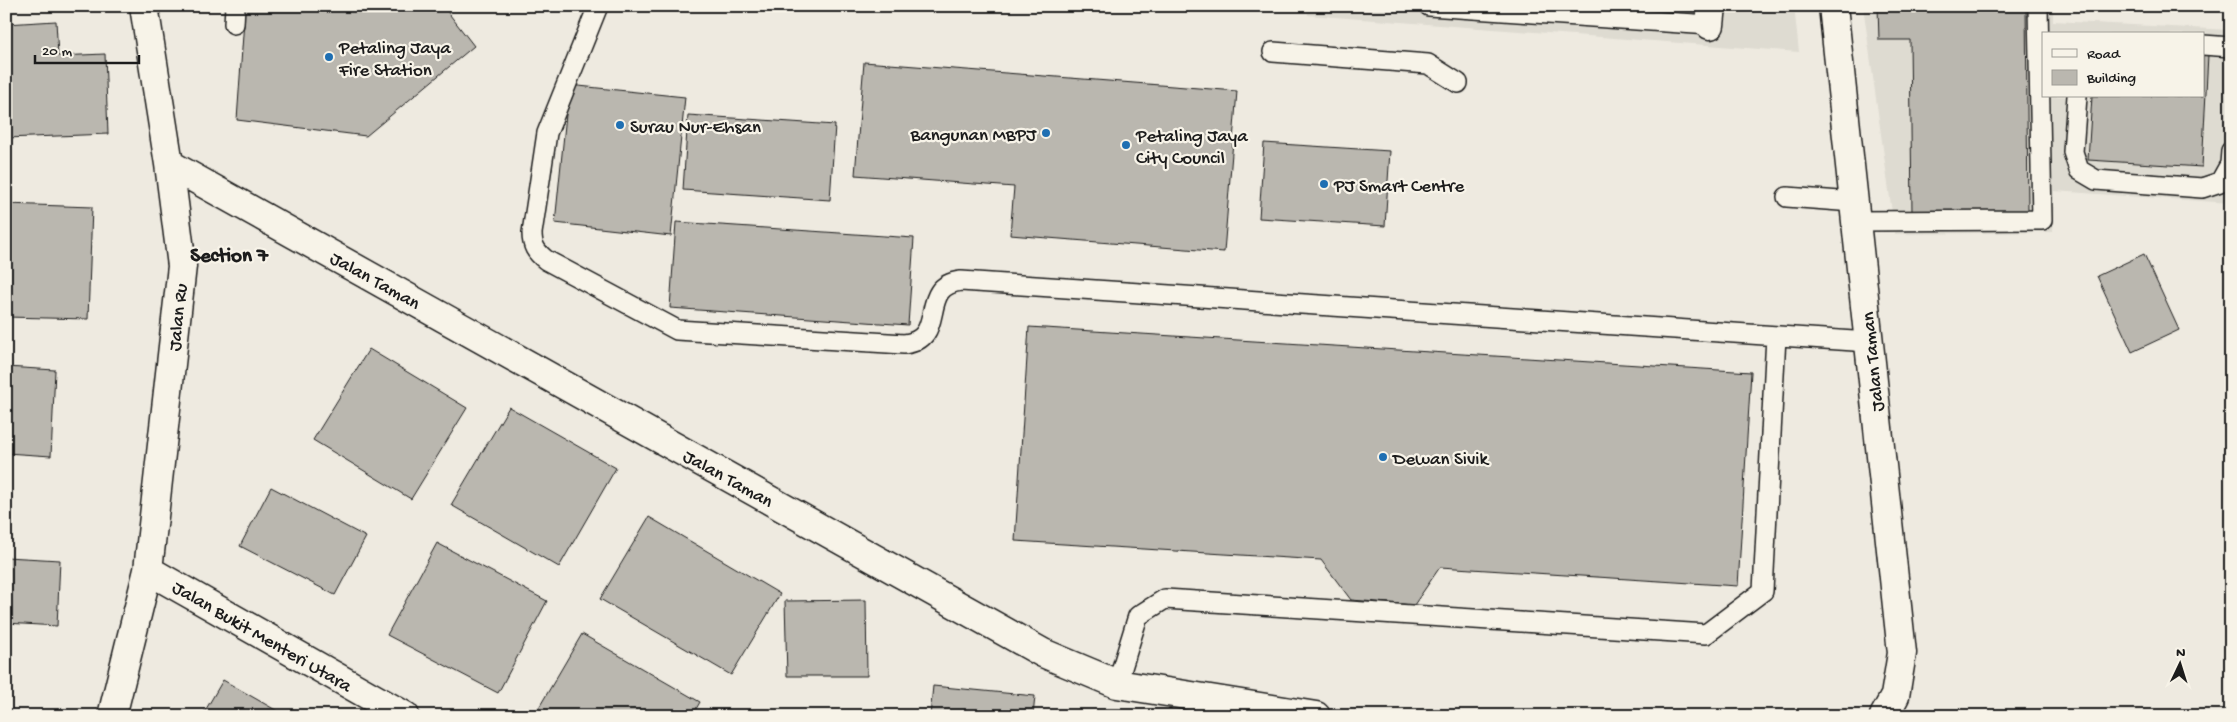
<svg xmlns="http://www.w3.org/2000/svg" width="2237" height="722" viewBox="0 0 2237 722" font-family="'Gochi Hand',sans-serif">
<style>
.built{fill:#dedbd1;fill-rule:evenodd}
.building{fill:#bab7af;stroke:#1c1c1c}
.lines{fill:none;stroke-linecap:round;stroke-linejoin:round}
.service-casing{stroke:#1c1c1c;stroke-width:22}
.minor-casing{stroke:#1c1c1c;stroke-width:31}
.service{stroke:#f7f3e8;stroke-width:19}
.minor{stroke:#f7f3e8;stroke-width:28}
.poi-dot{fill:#1f6fb2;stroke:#f7f3e8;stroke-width:2}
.labels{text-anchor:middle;stroke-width:4.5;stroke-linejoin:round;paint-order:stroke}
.poi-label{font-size:19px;fill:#1c1c1c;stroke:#f7f3e8;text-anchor:start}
.street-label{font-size:19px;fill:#1c1c1c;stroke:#f7f3e8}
.quarter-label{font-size:21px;font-weight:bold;fill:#1c1c1c;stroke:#f7f3e8}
</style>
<rect width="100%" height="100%" fill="#eeeae0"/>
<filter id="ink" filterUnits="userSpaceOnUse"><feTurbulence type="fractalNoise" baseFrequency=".02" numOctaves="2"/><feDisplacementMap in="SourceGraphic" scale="10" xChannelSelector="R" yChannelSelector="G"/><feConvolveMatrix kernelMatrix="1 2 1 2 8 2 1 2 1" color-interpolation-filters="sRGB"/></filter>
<g filter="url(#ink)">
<path class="built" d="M1308,6H1794L1799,52L1308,15Z
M1863,6H2053V21L2231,30V203L2054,191L2053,232L1895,234ZM2043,34H2203V96H2043Z"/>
<path class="building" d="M245,6H443L474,46L366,136L237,120Z
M1878,6H2026L2028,212L1912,213L1910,40H1879Z
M56,21L58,56L105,54L108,134L6,138V24Z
M2203,55H2208L2202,167L2088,160L2092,96H2203Z
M864,62L1237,91L1224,252L1010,235L1014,187L855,175Z
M569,85L685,97L671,236L555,223Z
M688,115L835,125L830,200L683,190Z
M1264,143L1390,151L1385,226L1259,218Z
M6,204L92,207L88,319L6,317Z
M676,222L914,238L908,325L670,308Z
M2144,254L2179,330L2132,352L2097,276Z
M1029,327L1751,372L1738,586L1440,567L1414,605L1351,600L1321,560L1015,541Z
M369,349L467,408L411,499L313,440Z
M6,367L55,370L51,456L6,453Z
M509,407L616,468L559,567L451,505Z
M271,487L366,537L335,595L240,546Z
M649,517L780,594L731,675L600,599Z
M437,543L547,601L498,693L387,635Z
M6,557L60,560L57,626L6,623Z
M866,600L867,676H787L785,601Z
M582,634L700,702L692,716H534Z
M223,680L286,716H202Z
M933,686L1035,696L1033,716H930Z"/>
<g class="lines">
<g class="service-casing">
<path id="service" d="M598,6L547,133L532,233C532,246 536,252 546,260L677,330L904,344C949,339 916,286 961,281L1869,342
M1429,6L1710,25
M234,24L235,6
M2203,45L2231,47
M1273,52L1428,64L1458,83
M2077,96L2073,152L2079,170L2096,180L2202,188L2220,182L2230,164L2231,151
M1787,197L1853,202
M1856,221L2042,220L2038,6
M1117,684L1138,616L1165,599L1706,634L1763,591L1776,336"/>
</g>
<g class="minor-casing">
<path id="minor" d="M1833,6L1902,653L1895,696L1884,716
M1710,25L1712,6
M169,164L1043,653L1117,684L1316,716
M148,570L405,716
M112,716L148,570L182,266L169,164L144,6"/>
</g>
<use href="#service" class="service"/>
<use href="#minor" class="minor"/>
</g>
</g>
<g class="poi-dot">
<circle cx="329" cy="57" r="5"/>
<circle cx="620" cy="125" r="5"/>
<circle cx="1046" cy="133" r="5"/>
<circle cx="1126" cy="145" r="5"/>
<circle cx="1324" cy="184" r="5"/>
<circle cx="1383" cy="457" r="5"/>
</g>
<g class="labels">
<g class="poi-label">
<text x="339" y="53">Petaling Jaya<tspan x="339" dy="22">Fire Station</tspan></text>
<text x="630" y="132">Surau Nur-Ehsan</text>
<text x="1036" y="140" text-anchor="end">Bangunan MBPJ</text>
<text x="1136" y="141">Petaling Jaya<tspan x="1136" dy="22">City Council</tspan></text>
<text x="1334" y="191">PJ Smart Centre</text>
<text x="1393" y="464">Dewan Sivik</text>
</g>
<g class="street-label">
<text transform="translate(376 279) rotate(29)" y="7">Jalan Taman</text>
<text transform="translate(176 317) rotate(-84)" y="7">Jalan Ru</text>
<text transform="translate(1871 362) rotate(-96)" y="7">Jalan Taman</text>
<text transform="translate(729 477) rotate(29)" y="7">Jalan Taman</text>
<text transform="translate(263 635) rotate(30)" y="7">Jalan Bukit Menteri Utara</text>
</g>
<g class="quarter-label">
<text x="229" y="261">Section 7</text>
</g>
</g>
<rect width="2237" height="722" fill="none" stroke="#f7f3e8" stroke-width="25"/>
<rect x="12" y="12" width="2212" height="697" fill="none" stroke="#1c1c1c" stroke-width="2" filter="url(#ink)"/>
<rect x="2042" y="32" width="162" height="65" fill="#f7f3e8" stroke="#9f9d96"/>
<rect x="2052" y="49" width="25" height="8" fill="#f7f3e8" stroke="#9f9d96"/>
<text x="2087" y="58" font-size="15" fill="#1c1c1c">Road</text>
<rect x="2052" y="70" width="25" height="15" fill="#bab7af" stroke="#9f9d96"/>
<text x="2087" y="82" font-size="15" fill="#1c1c1c">Building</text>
<g transform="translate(2180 664) rotate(4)" stroke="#f7f3e8" stroke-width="4" paint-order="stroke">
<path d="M0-4L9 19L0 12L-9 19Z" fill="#1c1c1c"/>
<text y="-8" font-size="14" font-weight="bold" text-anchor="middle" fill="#1c1c1c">N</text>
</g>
<path d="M35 55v8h104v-8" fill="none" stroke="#1c1c1c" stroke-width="2.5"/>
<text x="42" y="55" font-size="15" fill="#1c1c1c" stroke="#f7f3e8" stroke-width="4" paint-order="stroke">20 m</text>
</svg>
